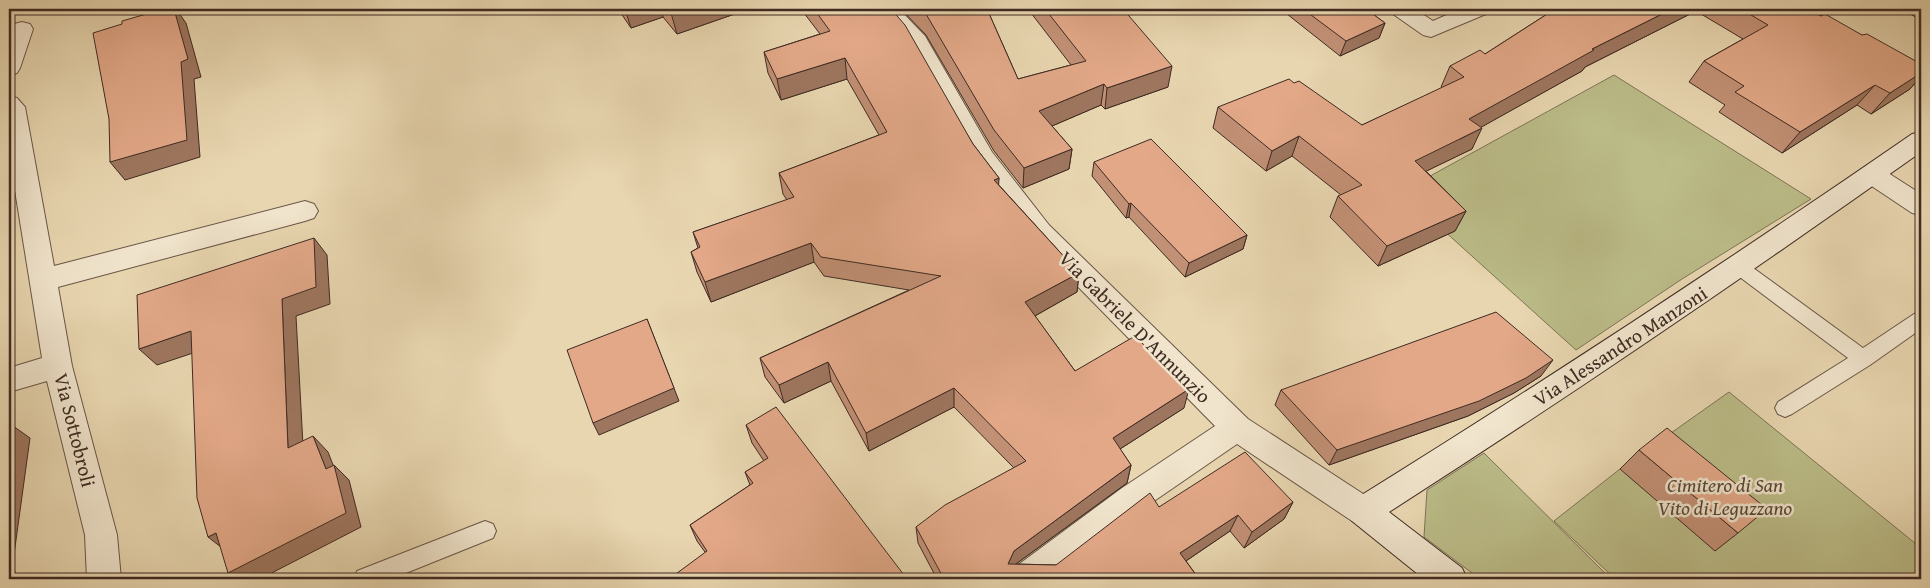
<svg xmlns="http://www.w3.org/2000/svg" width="1930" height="588" viewBox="0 0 1930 588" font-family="'Gentium Book Plus',serif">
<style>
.green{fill:#bbbc88;stroke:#7d7456}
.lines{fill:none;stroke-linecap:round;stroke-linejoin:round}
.lane-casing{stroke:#695646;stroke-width:2}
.street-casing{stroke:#695646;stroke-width:2}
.secondary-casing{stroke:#3f2b23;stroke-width:2}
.lane{fill:#f0e4cc;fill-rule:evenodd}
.street{fill:#f0e4cc;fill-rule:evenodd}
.secondary{fill:#f0e4cc;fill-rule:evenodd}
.wall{fill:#c29075;stroke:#3f2b23}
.shaded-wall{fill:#9e765f;stroke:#3f2b23}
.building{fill:#e2a888;stroke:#3f2b23}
.labels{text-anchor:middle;stroke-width:5;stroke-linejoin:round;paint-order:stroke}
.street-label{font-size:20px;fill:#3f2b23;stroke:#f0e4cc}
.park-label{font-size:20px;font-style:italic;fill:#584837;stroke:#f0e4cc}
</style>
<rect width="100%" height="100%" fill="#e8d6b0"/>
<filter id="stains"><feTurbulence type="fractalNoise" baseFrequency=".004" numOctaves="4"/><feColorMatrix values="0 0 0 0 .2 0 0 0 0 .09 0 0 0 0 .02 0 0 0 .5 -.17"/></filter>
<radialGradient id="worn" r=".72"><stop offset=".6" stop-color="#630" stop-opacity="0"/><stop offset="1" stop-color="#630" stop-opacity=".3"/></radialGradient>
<path class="green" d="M1614,75L1811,199L1682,279L1576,350L1401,192Z
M1729,392L1921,548V579H1615L1554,521L1620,469Z
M1484,453L1611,579H1480L1424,537L1427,490Z"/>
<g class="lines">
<g class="lane-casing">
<path id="lane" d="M1739,260L1745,262L1863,348L1914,314L1921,311V329L1870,365L1792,414L1785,417L1778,414L1775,408L1778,402L1848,358L1733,272L1730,267L1733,262Z
M485,521L493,524L496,531L493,538L391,579H354L357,571Z"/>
</g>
<g class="street-casing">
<path id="street" d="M876,9H899L925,36L992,152L1049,225L1248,419L1374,501L1379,511L1374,521L1363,526L1352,521L1237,444L1144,508L1052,579H1009L1014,568L1122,488L1215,426L1031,239L974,164L908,45Z
M1390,9H1415L1433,21L1460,9H1489L1486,14L1431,37L1423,35L1393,14Z
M22,22L30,24L33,29L20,68L17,73L9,76V35L14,24Z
M9,96L17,98L25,107L54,266L305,201L314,204L318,211L314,218L305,221L58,287L72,366L117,535L121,579H87L85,535L47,381L9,392V368L42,358L9,153Z
M1873,166L1882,169L1921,194V215L1912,213L1864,181L1860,175L1864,169Z"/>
</g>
<g class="secondary-casing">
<path id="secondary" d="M1921,132V152C1746,276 1570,396 1389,512L1462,568L1467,579H1424L1352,521L1347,511L1352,501C1542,383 1728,261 1912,134Z"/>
</g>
<use href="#lane" class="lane"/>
<use href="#street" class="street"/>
<use href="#secondary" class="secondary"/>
</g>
<path class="wall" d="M618,9H749L677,34L663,17L631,28Z
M801,9H891L973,144L999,178L998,184L1079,273L1077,292L1035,316L1075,371L1184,408L1120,449L1131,465L1127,483L1016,564L1056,565L1159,507L1293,502L1284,519L1244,548L1230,531L1186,561L1199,579H937L918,543L916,527L1014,468L954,407L869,451L831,381L784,403L765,377L760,358L909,290L824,276L814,262L711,302L697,272L691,252L698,248L693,232L787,200L783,194L779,173L879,135L847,79L781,100L768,73L764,52L820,34Z
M901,9H987L1018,79L1071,65L1028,9H1123L1168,87L1105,109L1101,105L1052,126L1072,149L1069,169L1023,188L994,151L926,35Z
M1289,9H1366L1385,23L1379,38L1340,56L1287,14Z
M1555,9H1807L1821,16L1862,35L1921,64V76L1910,89L1871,114L1857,105L1782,153L1719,112L1725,105L1689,82L1704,61L1743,39L1696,11L1585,67L1582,71L1481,127L1472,149L1426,171L1466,211L1455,231L1378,266L1330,217L1338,196L1341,195L1292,156L1266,171L1213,128L1218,107L1362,125L1442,88L1441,87L1450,66L1485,54Z
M1901,9H1921V20Z
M1094,162L1247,235L1243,249L1185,277L1129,217L1126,218L1092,176Z
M1541,376L1514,393L1468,416L1329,465L1275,405L1281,390Z
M746,425L907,579L705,552L697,541L690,525L750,485L745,472L764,461L752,443Z
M1639,450L1738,533L1715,551L1620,469Z"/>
<path class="shaded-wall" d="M174,9H176L186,23L201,77L194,79L200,157L125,180L110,162Z
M625,9H661L663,17L631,28Z
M684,9H749L677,34L671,13Z
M1672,9H1697L1696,11L1585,67L1582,71L1460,139L1482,128L1472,149L1406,181L1415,161L1469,119L1592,49Z
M1385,23L1379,38L1340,56L1346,41Z
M845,58L847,79L781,100L777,79Z
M1172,66L1168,87L1105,109L1107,88Z
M1921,73V76L1910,89L1871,114L1890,93Z
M1104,84L1101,105L1038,132L1039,111Z
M1875,85L1857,105L1782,153L1800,132Z
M1299,136L1292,156L1266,171L1272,151Z
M1072,149L1069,169L1023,188L1024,168Z
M999,178L998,198L994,180Z
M1131,203L1129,217L1126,218L1129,204Z
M1466,211L1455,231L1378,266L1387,246Z
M1247,235L1243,249L1185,277L1189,263Z
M314,238L327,255L330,304L296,316L304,464L288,448L282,299Z
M811,243L814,262L711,302L705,282Z
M1079,273L1077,292L1024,322L1025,302Z
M647,319L679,401L599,435L593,423Z
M191,331L208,348L157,365L139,349Z
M1553,360L1541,376L1514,393L1468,416L1329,465L1337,450Z
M828,362L831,381L784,403L779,385Z
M954,388V407L869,451L866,433Z
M1189,389L1184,408L1109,456L1113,438Z
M9,423L30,438L12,569L15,571L14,579H9Z
M313,436L328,452L335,470L334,465L349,480L361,527L260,579H237L228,573L326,469Z
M1131,465L1127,483L1013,566L1008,564L1014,551Z
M1293,502L1284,519L1244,548L1252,532Z
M1238,515L1230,531L1174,569L1180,553Z
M216,533L226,551L208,537Z"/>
<path class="building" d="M164,9H174L188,59L181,62L187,140L110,162L109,119L93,33L122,24V21Z
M668,9H684L671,13Z
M814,9H891L905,25L973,144L999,178L994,180L1079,273L1025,302L1075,371L1135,336L1189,389L1113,438L1131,465L1014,551L1008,564L1056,565L1150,493L1159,507L1245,452L1293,502L1252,532L1238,515L1180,553L1199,579H944L916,527L945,505L1026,461L954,388L866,433L828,362L779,385L760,358L941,276L821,257L811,243L705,282L691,252L700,247L693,232L794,197L779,173L887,132L845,58L777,79L764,52L830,31Z
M920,9H987L1018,79L1086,61L1045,9H1123L1172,66L1107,88L1104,84L1039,111L1072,149L1024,168L994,130L926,14Z
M1303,9H1366L1385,23L1346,41Z
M1555,9H1672L1592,49L1594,50L1469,119L1482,128L1415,161L1466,211L1387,246L1338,196L1362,185L1299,136L1272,151L1218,107L1289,79L1294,83L1299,81L1362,125L1464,77L1450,66L1480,50L1485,54Z
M1741,9H1807L1821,16L1825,14L1862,35L1867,34L1921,64V73L1890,93L1875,85L1800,132L1735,92L1744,86L1704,61L1768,25Z
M1151,139L1247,235L1189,263L1131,203L1129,204L1094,162Z
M314,238L316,287L282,299L288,448L313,436L326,469L334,465L346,513L228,573L216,533L208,537L197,498L191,331L139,349L137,295Z
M1496,312L1553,360L1526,378L1479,401L1337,450L1281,390Z
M647,319L674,388L593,423L567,350Z
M776,407L907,579H669L707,551L690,525L753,483L745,472L768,458L746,425Z
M1667,428L1767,509L1738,533L1639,450Z"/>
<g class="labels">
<g class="street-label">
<text transform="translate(1135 327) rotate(45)" y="7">Via Gabriele D'Annunzio</text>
<text transform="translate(1620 346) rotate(-33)" y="7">Via Alessandro Manzoni</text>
<text transform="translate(75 430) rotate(76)" y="7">Via Sottobroli</text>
</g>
<g class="park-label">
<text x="1725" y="492">Cimitero di San<tspan x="1725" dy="23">Vito di Leguzzano</tspan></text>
</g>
</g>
<rect width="1930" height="588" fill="none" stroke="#e8d6b0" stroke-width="30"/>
<rect x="10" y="10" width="1910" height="568" fill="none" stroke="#3f2b23" stroke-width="2.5"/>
<rect x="15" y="15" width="1900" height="558" fill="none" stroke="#3f2b23"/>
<rect width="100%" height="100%" filter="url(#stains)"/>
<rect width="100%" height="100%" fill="url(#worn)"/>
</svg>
